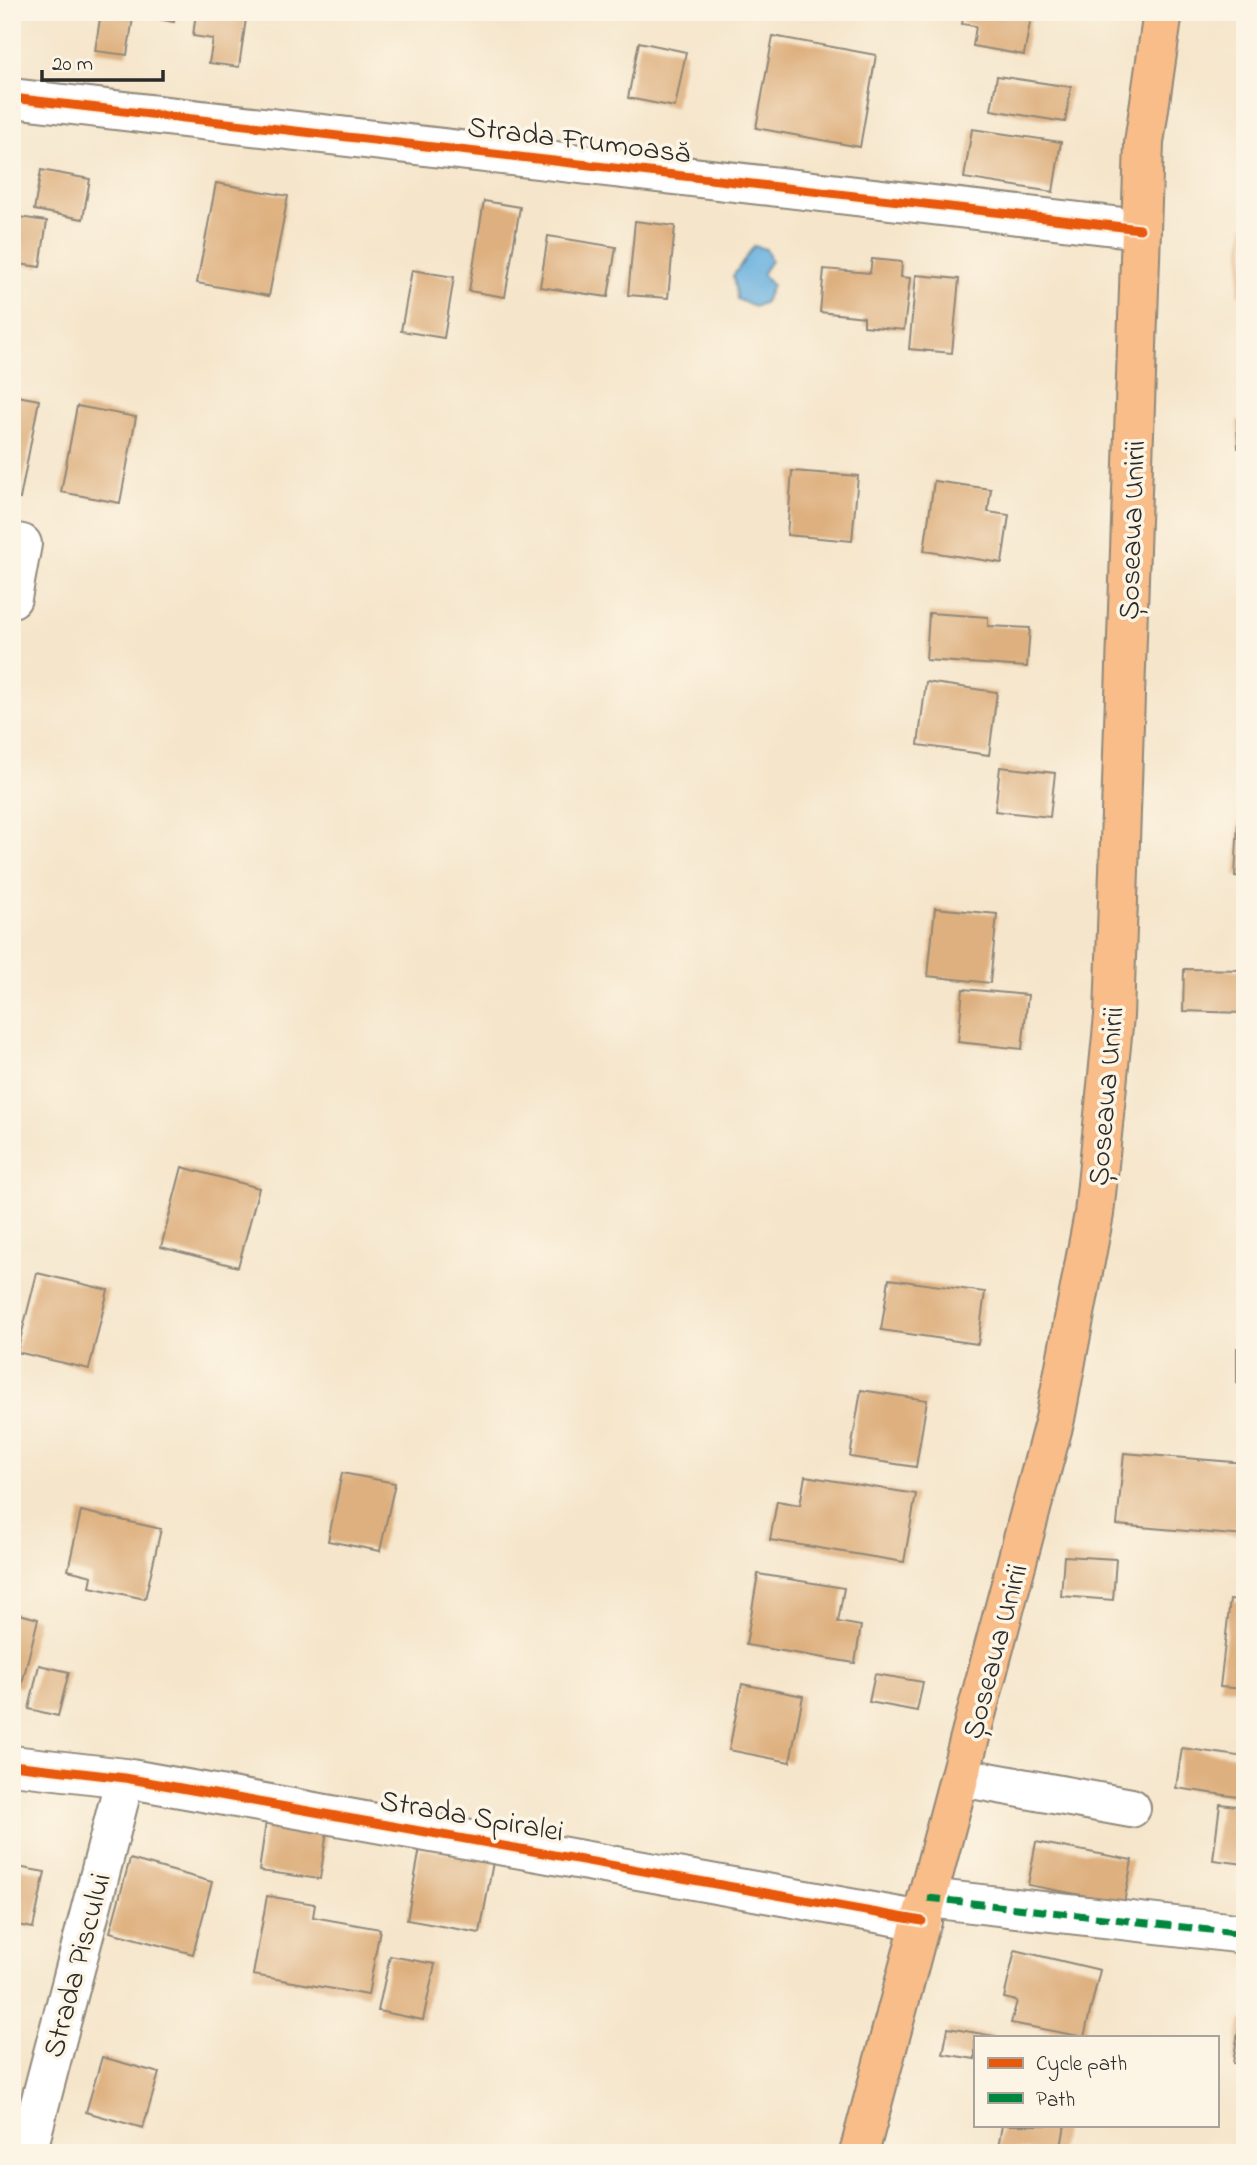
<svg xmlns="http://www.w3.org/2000/svg" width="1257" height="2165" viewBox="0 0 1257 2165" font-family="'Indie Flower',sans-serif">
<style>
.water{fill:#67b0df;stroke:#496e85;stroke-width:2}
.building{fill:#deb07f}
.lines{fill:none;stroke-linecap:round;stroke-linejoin:round}
.minor-casing{stroke:#90887a;stroke-width:42}
.major-casing{stroke:#90887a;stroke-width:42}
.minor{stroke:#fff;stroke-width:38}
.major{stroke:#f8bd89;stroke-width:38}
.quiet{stroke:#00873e;stroke-width:7;stroke-dasharray:14 7;stroke-linecap:butt}
.cycleway-casing{stroke:#fcf5e5;stroke-width:13}
.cycleway{stroke:#e8590c;stroke-width:9}
.labels{text-anchor:middle;stroke-width:7;stroke-linejoin:round;paint-order:stroke}
.street-label{font-size:30px;fill:#2b2b2b;stroke:#fcf5e5}
</style>
<rect width="100%" height="100%" fill="#fcf5e5"/>
<filter id="ink" filterUnits="userSpaceOnUse"><feTurbulence type="fractalNoise" baseFrequency=".0143" numOctaves="2"/><feDisplacementMap in="SourceGraphic" scale="14" xChannelSelector="R" yChannelSelector="G"/><feConvolveMatrix kernelMatrix="1 2 1 2 8 2 1 2 1" color-interpolation-filters="sRGB"/></filter>
<filter id="wash" filterUnits="userSpaceOnUse"><feTurbulence type="fractalNoise" baseFrequency=".00686" numOctaves="4" result="noise"/><feDisplacementMap in="SourceGraphic" scale="28" xChannelSelector="R" yChannelSelector="G"/><feGaussianBlur stdDeviation="1.57" result="paint"/><feColorMatrix in="noise" values="0 0 0 0 0 0 0 0 0 0 0 0 0 0 0 0 0 1.4 0 .05"/><feComposite in="paint" operator="in"/></filter>
<g filter="url(#wash)">
<rect width="100%" height="100%" fill="#f5e5ca"/>
<path class="water" d="M754,246L766,249L771,261L762,274L772,285L765,302L754,307L737,299L733,276Z"/>
<g id="blocks">
<path class="building" d="M101,12H134L127,55L95,51Z
M149,12H176L174,22L148,17Z
M196,12H247L239,67L209,63L213,39L193,36Z
M964,12H1032L1024,55L973,46L976,26L962,24Z
M773,36L876,55L860,147L756,128Z
M639,42L686,52L675,107L628,98Z
M997,76L1071,87L1065,122L991,110Z
M972,129L1061,142L1053,192L964,178Z
M41,170L90,179L83,219L34,210Z
M216,183L288,196L269,296L197,283Z
M484,201L520,207L505,297L469,291Z
M12,216L47,221L40,267L12,263Z
M635,221L675,226L668,298L628,295Z
M1243,225H1245V295H1238Z
M548,236L616,247L608,297L540,287Z
M872,259L902,262L901,277L910,278L904,330L864,326V317L820,312L824,269L870,273Z
M412,270L454,277L444,338L401,331Z
M916,275L959,279L952,353L909,349Z
M1242,379H1245V405H1242Z
M12,395L39,400L20,499L12,497Z
M77,406L136,417L120,503L61,492Z
M1237,420H1245V448H1238Z
M792,471L858,476L852,541L787,535Z
M934,481L991,489L988,512L1009,515L1002,563L924,551Z
M929,613L988,617V626L1030,628L1027,667L926,660Z
M926,682L997,692L989,755L918,745Z
M1000,767L1055,773L1050,817L995,811Z
M1241,767H1245V877L1235,876Z
M935,908L997,914L990,983L928,976Z
M1184,969L1245,970L1243,1013L1183,1011Z
M963,989L1028,995L1022,1049L958,1042Z
M182,1167L259,1188L238,1267L161,1247Z
M37,1273L108,1290L89,1369L17,1352Z
M889,1279L985,1292L978,1344L881,1330Z
M1237,1348H1245V1384H1237Z
M861,1390L927,1400L916,1467L850,1457Z
M1124,1453L1245,1463V1536L1117,1525Z
M342,1473L395,1483L380,1551L328,1541Z
M805,1476L916,1494L904,1562L770,1540L777,1501L800,1505Z
M81,1511L161,1529L145,1599L90,1587L92,1576L68,1570Z
M1064,1556L1116,1559L1113,1600L1061,1596Z
M758,1574L844,1588L838,1622L861,1626L855,1663L746,1645Z
M1230,1600L1245,1602V1689L1220,1687Z
M12,1612L38,1619L21,1688L12,1685Z
M39,1665L69,1672L58,1716L29,1709Z
M875,1674L923,1682L917,1711L869,1702Z
M742,1684L803,1696L790,1762L729,1750Z
M1182,1748L1245,1757V1798L1176,1788Z
M1220,1804L1245,1807V1864L1213,1860Z
M266,1822L327,1831L320,1879L259,1871Z
M1036,1842L1132,1860L1124,1903L1028,1885Z
M420,1848L493,1862L480,1933L407,1920Z
M130,1859L212,1882L193,1954L110,1932Z
M12,1866L45,1872L33,1928L12,1924Z
M267,1896L315,1904L313,1917L380,1929L368,1995L253,1975Z
M1015,1950L1100,1970L1084,2037L1011,2023L1017,2001L1004,1998Z
M390,1956L435,1964L423,2020L378,2011Z
M1240,2020L1245,2021V2065L1233,2063Z
M948,2028L995,2036V2037H975V2059L943,2054Z
M102,2057L159,2073L143,2128L86,2112Z
M1002,2125H1065L1060,2153L998,2148Z"/>
</g>
</g>
<g filter="url(#ink)">
<use href="#blocks" fill-opacity="0" stroke="#90887a" stroke-width="2"/>
<g class="lines">
<g class="minor-casing">
<path id="minor" d="M12,98L1140,229
M12,542L22,544L12,598
M12,1765L125,1778L922,1921
M961,1777L1131,1808
M928,1898L1245,1934
M27,2153L125,1778"/>
</g>
<g class="major-casing">
<path id="major" d="M859,2153L1055,1419L1094,1214L1114,1016L1144,143L1163,12"/>
</g>
<use href="#minor" class="minor"/>
<use href="#major" class="major"/>
<path class="quiet" d="M928,1898L1245,1934"/>
<g class="cycleway-casing">
<path id="cycleway" d="M12,98L1140,229
M12,1765L125,1778L922,1921"/>
</g>
<use href="#cycleway" class="cycleway"/>
</g>
</g>
<g class="labels">
<g class="street-label">
<text transform="translate(579 139) rotate(7)" y="10">Strada Frumoasă</text>
<text transform="translate(1131 530) rotate(-88)" y="10">Șoseaua Unirii</text>
<text transform="translate(1105 1096) rotate(-85)" y="10">Șoseaua Unirii</text>
<text transform="translate(994 1651) rotate(-75)" y="10">Șoseaua Unirii</text>
<text transform="translate(472 1815) rotate(10)" y="10">Strada Spiralei</text>
<text transform="translate(76 1965) rotate(-75)" y="10">Strada Piscului</text>
</g>
</g>
<rect width="1257" height="2165" fill="none" stroke="#fcf5e5" stroke-width="42"/>
<rect x="974" y="2036" width="245" height="91" fill="#fcf5e5" stroke="#a8a49b" stroke-width="2"/>
<rect x="988" y="2058" width="35" height="10" fill="#e8590c" stroke="#a8a49b" stroke-width="2"/>
<text x="1036" y="2070" font-size="21" fill="#2b2b2b">Cycle path</text>
<rect x="988" y="2093" width="35" height="10" fill="#00873e" stroke="#a8a49b" stroke-width="2"/>
<text x="1036" y="2106" font-size="21" fill="#2b2b2b">Path</text>
<path d="M42 70v10h121v-10" fill="none" stroke="#2b2b2b" stroke-width="3.5"/>
<text x="52" y="70" font-size="21" fill="#2b2b2b" stroke="#fcf5e5" stroke-width="5" paint-order="stroke">20 m</text>
</svg>
